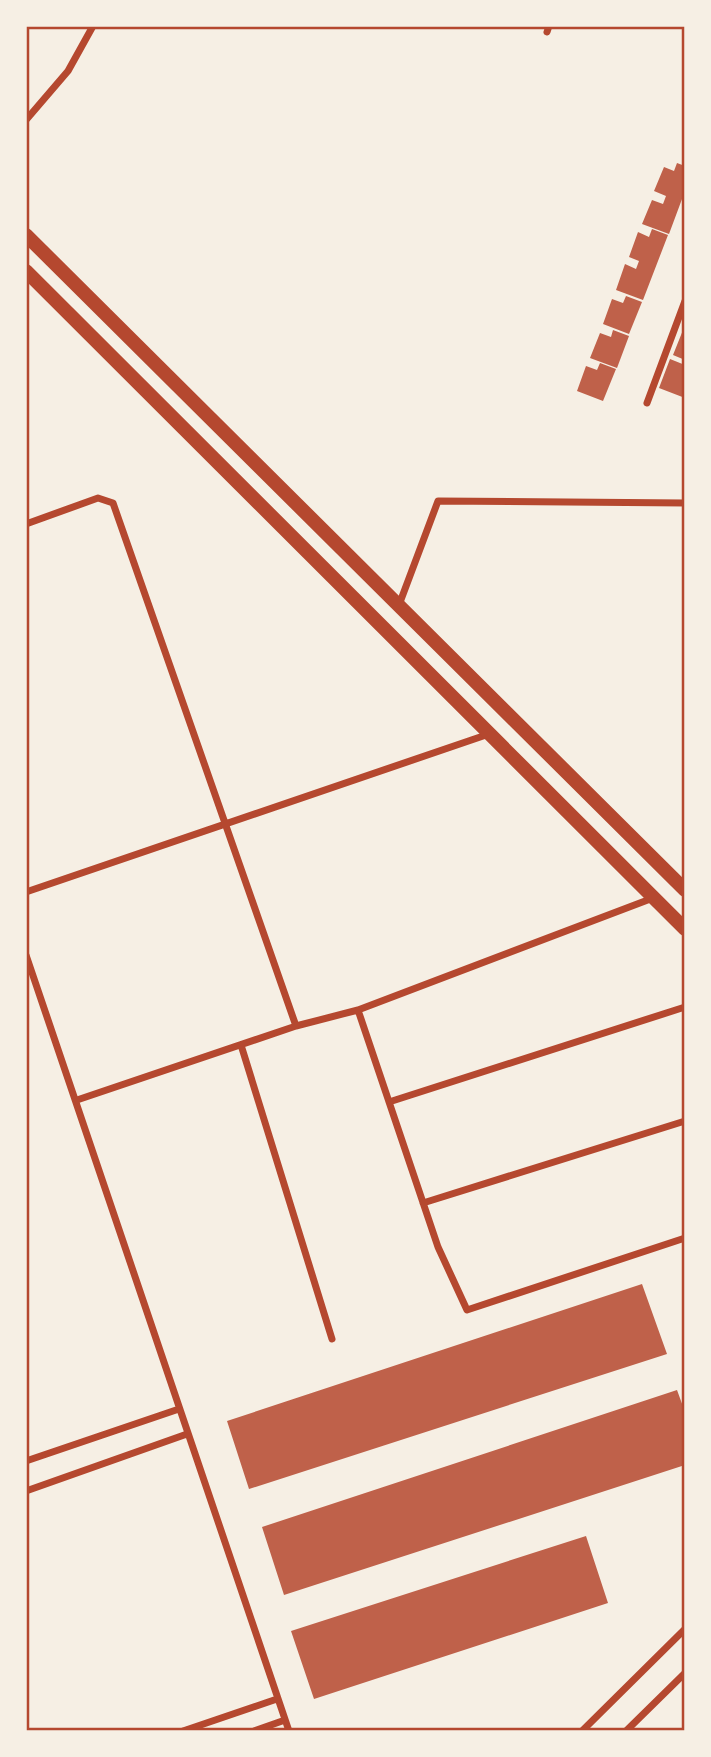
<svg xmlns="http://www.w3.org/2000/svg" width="711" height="1757" viewBox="0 0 711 1757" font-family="Arial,sans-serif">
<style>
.building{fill:#bf614a}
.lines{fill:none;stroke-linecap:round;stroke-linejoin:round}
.minor{stroke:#b5482f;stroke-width:7}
.secondary{stroke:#b5482f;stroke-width:14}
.neatline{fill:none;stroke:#b5482f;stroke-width:2.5}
</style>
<rect width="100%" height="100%" fill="#f6efe4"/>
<path class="building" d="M677,163L685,166V191L669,234L642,224L652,200L663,204L666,196L654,191L664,167L674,171Z
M652,229L668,235L643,300L616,290L625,264L636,269L639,261L629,257L638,232L649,237Z
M626,296L642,302L629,334L603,324L612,299L623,303Z
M685,325V360L673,355Z
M613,330L629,336L617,368L590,358L600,333L611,337Z
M670,359L685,365V398L659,388Z
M600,363L616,369L603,401L577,391L586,366L597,370Z
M642,1284L667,1354L249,1489L227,1421Z
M677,1390L685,1412V1465L284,1595L262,1527Z
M586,1536L608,1603L314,1699L291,1631Z"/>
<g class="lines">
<path class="minor" d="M547,32L549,26
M26,120L68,71L93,26
M647,403L685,301
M26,524L98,498L113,503L296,1026
M399,605L438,501L685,503
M26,892L489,734
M26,955L289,1731
M358,1010L438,1247L467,1310L685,1238
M241,1045L332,1339
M77,1100L296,1026L358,1010L653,898
M389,1102L685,1007
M423,1203L685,1121
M26,1461L179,1409
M26,1491L187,1434
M183,1731L277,1699
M254,1731L285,1720
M582,1731L685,1629
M626,1731L685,1673"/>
<path class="secondary" d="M26,235L685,890
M26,271L685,929"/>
</g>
<rect width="711" height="1757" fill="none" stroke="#f6efe4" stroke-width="56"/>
<rect x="28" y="28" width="655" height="1701" class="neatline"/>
</svg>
